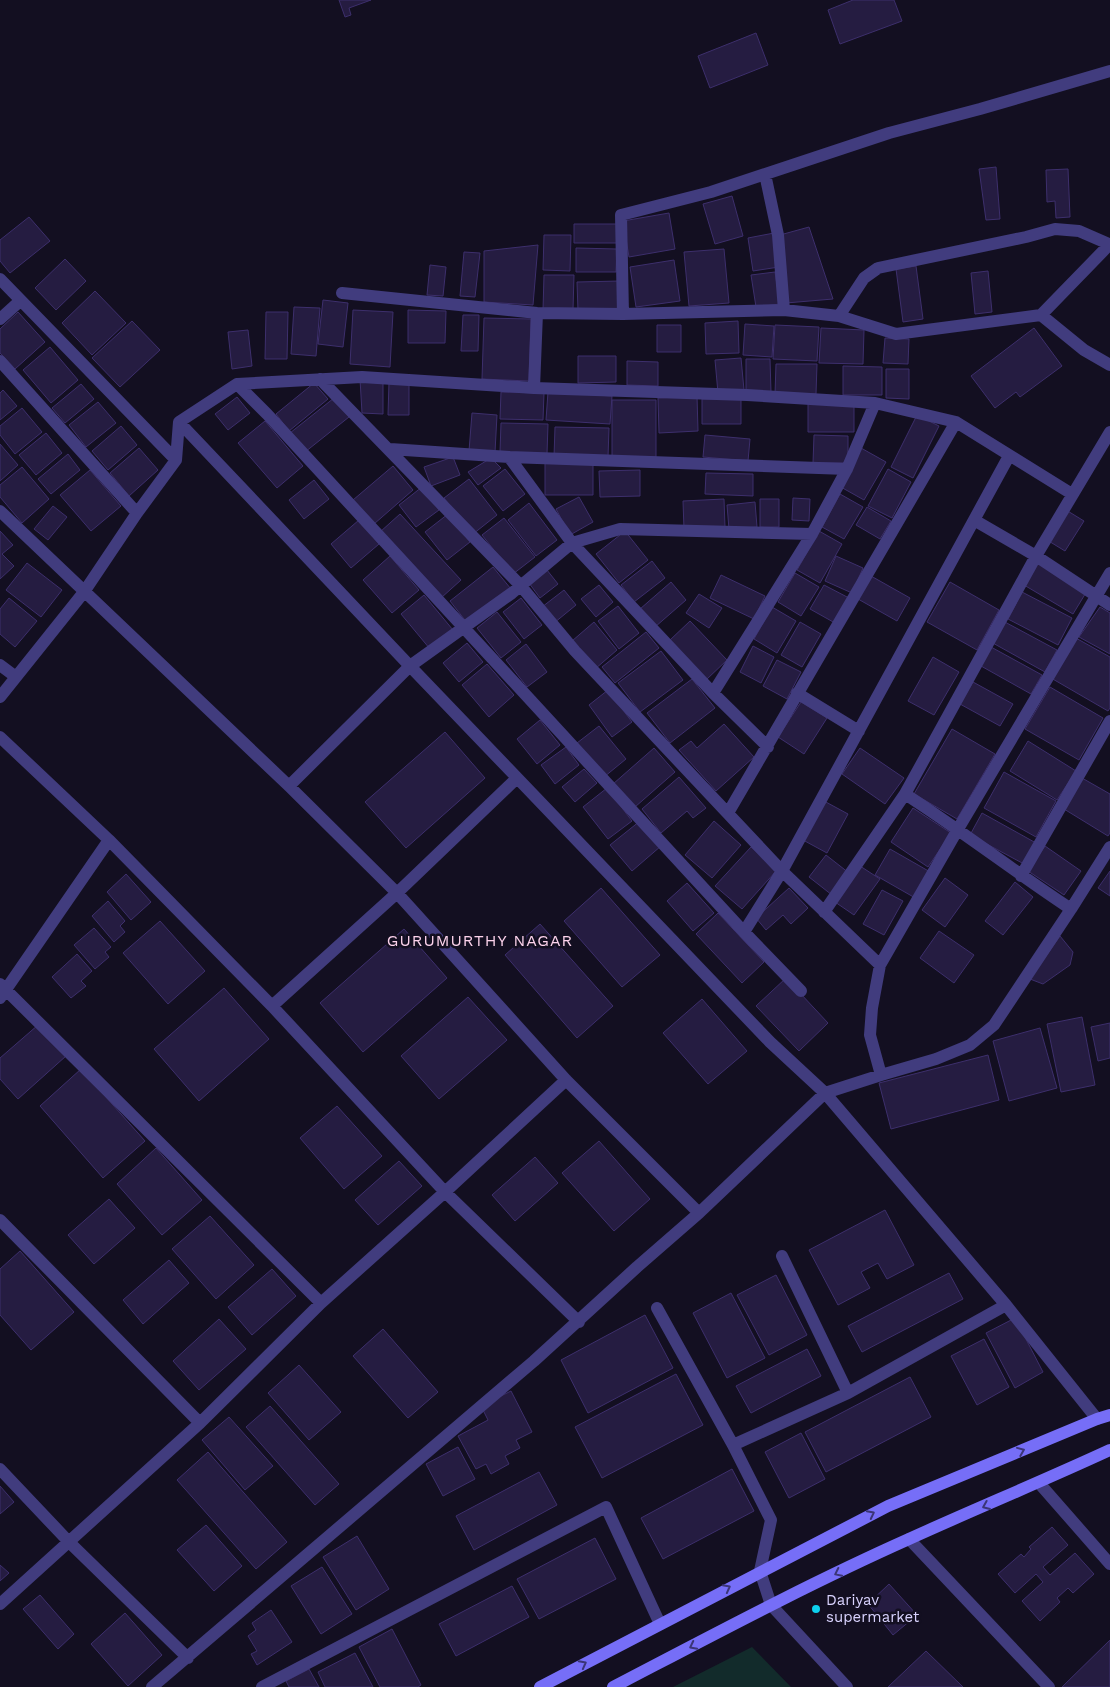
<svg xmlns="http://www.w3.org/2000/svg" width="1110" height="1687" viewBox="0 0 1110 1687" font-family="'Work Sans',sans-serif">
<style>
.green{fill:#122b2b}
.building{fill:#251c41;stroke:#3d2f6c}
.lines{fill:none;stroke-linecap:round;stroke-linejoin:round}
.street{stroke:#413c7e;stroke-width:12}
.secondary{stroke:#766ef7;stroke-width:12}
.oneway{stroke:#3b3577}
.poi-dot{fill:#0dd0ed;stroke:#130f21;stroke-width:2}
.labels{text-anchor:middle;stroke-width:5;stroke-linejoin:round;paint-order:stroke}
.poi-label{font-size:15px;fill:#d8d2fd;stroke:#130f21;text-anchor:start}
.neighbourhood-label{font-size:16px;letter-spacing:1px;fill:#fdd3ec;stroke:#130f21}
</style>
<rect width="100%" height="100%" fill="#130f21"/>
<path class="green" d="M752,1647L791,1687H673Z"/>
<path class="building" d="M339,0H371L349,8L351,15L345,17Z
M853,0H894L902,21L840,44L828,10Z
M756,33L768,65L710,88L698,56Z
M996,167L1000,219L986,220L979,169Z
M1068,169L1070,217L1056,218L1055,201L1047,202L1046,170Z
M732,196L743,236L715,244L703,204Z
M669,213L675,249L629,257L623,221Z
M29,217L50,241L10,273L0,261V240Z
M574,224H619V243H574Z
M809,227L833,299L786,303L780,235Z
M774,233L779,267L753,271L748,238Z
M544,235H571L570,271L543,270Z
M538,245L533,305L484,302V251Z
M576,248L617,249L616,272H576Z
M724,249L729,303L689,306L684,252Z
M464,252L480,253L475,297L460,296Z
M65,259L86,281L56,310L35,288Z
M674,260L680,301L636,307L630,267Z
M430,265L446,267L443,296L427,295Z
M916,266L923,319L903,322L896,269Z
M988,271L992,312L975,314L971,273Z
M775,272L780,304L756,307L751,275Z
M544,275H574L573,310H543Z
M620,281L621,309L578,311L577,282Z
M95,291L126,323L92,355L62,323Z
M323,300L348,303L343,347L318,344Z
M294,307L320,308L316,356L291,354Z
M353,310L393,312L390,367L350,364Z
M408,310L446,311L445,343H408Z
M18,312L45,342L15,369L0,353V329Z
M266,312H288L287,359H265Z
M463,315H479L478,351H461Z
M484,318L531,319L529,381L482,379Z
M132,321L160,350L120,387L92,358Z
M738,321L739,353L706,354L705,323Z
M745,324L774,326L772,357L743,355Z
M657,325H681V352H657Z
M775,325L819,327L817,361L773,359Z
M821,328L864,330L863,364L819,363Z
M1034,328L1062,366L1020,397L1016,392L995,408L971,376Z
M248,330L252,366L232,369L228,332Z
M885,338L909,339L908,364L883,363Z
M50,347L78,380L51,403L23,370Z
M578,356H616V382L578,383Z
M741,358L744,390L718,393L715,360Z
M746,359H770L771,392L746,393Z
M627,361L658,362V386L627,385Z
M776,364H817L816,394H775Z
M843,366L882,367V395H843Z
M886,369H909V399L886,398Z
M360,379L383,381V414L362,413Z
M389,382H409V415H388Z
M314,383L328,399L289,431L276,414Z
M81,384L94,399L65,423L52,408Z
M3,390L17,406L0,420V393Z
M501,392L544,393L543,420L500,419Z
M548,392L612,396L610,424L546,420Z
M697,396L698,431L659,433L658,398Z
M237,397L250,413L228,430L215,414Z
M334,398L349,417L305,452L290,433Z
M702,399H741V424H702Z
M612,400H656V457H612Z
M98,402L116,423L86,447L69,425Z
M854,403V432H808V404Z
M22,408L42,432L15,454L0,435V426Z
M472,413L497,415L495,452L469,451Z
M917,415L939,426L913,478L891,467Z
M265,421L303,466L277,488L238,443Z
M501,423L548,424L547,454L500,452Z
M121,426L137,445L108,470L92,451Z
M555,427L609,428L608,457H554Z
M46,433L62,453L36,475L19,455Z
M705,435L750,439L748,461L703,457Z
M814,435L848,436V463H813Z
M0,444L18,465L0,481Z
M139,448L158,470L129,496L110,473Z
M861,448L886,462L864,500L839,486Z
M68,454L80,470L51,494L38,479Z
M453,457L460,475L431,486L424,467Z
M491,458L501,468L478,485L468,472Z
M545,463H593V495H545Z
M393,466L413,490L374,524L353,500Z
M22,467L49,499L22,523L0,497V485Z
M505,469L525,494L503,511L483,486Z
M888,469L911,482L892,518L868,506Z
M90,470L121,506L91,531L60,495Z
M640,470V496L600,497L599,471Z
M706,473L753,474V496L705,494Z
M469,479L497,515L473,534L444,498Z
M314,480L329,499L304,519L289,500Z
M422,487L439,510L416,527L399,505Z
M840,494L863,507L844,539L822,527Z
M579,497L593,522L570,535L556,509Z
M793,498L810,499L809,521L792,520Z
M724,499L725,527L684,529L683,501Z
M760,499H779V527H760Z
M755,502L757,527L729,529L727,505Z
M529,503L557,540L536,556L508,520Z
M53,506L67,517L48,540L34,529Z
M867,507L891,521L880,539L856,525Z
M1066,510L1084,521L1065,551L1047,540Z
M400,514L461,580L441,598L380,532Z
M448,514L470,542L447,560L425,532Z
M504,518L535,557L513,574L482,535Z
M359,520L379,544L351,568L331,544Z
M0,531L13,545L2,554L14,566L0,579Z
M625,531L648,560L619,583L596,554Z
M819,531L842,544L820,583L797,570Z
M390,556L419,590L392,613L363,580Z
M836,556L863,568L852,593L825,581Z
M652,561L665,578L634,602L621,585Z
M1037,562L1087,591L1073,614L1024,585Z
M27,563L62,590L41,617L6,590Z
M493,567L511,589L468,624L450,601Z
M547,570L558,584L540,598L529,583Z
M795,573L819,587L801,616L778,602Z
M721,575L765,596L754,619L710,598Z
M871,576L910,598L897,621L858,599Z
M671,582L686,600L655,627L640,609Z
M950,582L999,610L977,650L927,622Z
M599,585L613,602L596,617L581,599Z
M824,585L849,598L835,623L810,609Z
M564,590L576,605L554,623L542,607Z
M1022,592L1072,618L1058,645L1008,619Z
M699,594L722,608L709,628L686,613Z
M424,595L453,630L430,649L401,614Z
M9,598L37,621L15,647L0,634V609Z
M521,598L542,625L524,639L503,612Z
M618,606L639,633L619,649L598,621Z
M772,607L796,621L777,653L754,639Z
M1100,607L1110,613V654L1079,637Z
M497,612L521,642L501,658L477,628Z
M690,621L727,660L706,680L669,641Z
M1003,621L1057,650L1045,672L991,642Z
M594,622L617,650L595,669L572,641Z
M800,622L821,634L802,667L781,655Z
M646,632L659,648L615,683L602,667Z
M1074,637L1110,657V708L1108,711L1051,678Z
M467,643L483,662L459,682L443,663Z
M526,644L547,672L527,687L506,660Z
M753,646L774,657L761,683L740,672Z
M991,647L1042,675L1031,694L981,666Z
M661,651L683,680L640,712L618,683Z
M933,657L959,672L934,715L908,701Z
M777,660L801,672L787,699L763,686Z
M487,664L514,695L489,717L462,685Z
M692,679L715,708L670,743L647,713Z
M973,682L1013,704L1000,726L960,704Z
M1050,687L1103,718L1079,760L1025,729Z
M608,690L632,722L612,737L589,705Z
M801,702L827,718L804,754L778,737Z
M540,720L560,745L537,764L517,739Z
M724,724L754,757L716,791L679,750L691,741L697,748Z
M599,726L626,759L604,777L577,743Z
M952,729L995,754L957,819L914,794Z
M445,732L485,778L406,848L365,802Z
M1028,741L1076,771L1057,800L1010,771Z
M566,747L579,765L555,784L541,765Z
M654,748L675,772L635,807L613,784Z
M860,748L904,778L885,804L842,774Z
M584,769L597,783L575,802L562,787Z
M1004,772L1056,801L1036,837L984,808Z
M679,777L706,808L693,818L687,811L661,833L642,809Z
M1082,778L1110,794V833L1108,836L1064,809Z
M607,788L632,821L608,839L583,807Z
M824,801L848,814L827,853L803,840Z
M913,808L951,833L928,867L891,842Z
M982,813L1036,843L1024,864L970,835Z
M640,821L661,846L632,871L610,845Z
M714,821L741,845L712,878L685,855Z
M1045,846L1081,871L1064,895L1028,871Z
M751,847L777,870L742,909L715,886Z
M890,849L932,873L917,899L875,875Z
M826,855L849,873L832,895L809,877Z
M860,866L880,879L854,915L835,902Z
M1110,871V896L1098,888Z
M126,874L151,902L131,920L107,892Z
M945,878L968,895L945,927L922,910Z
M1015,882L1033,897L1003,935L985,921Z
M687,883L714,913L693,931L667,901Z
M601,888L660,955L622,987L564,921Z
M789,888L808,908L791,924L783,915L766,930L756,918Z
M882,890L903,901L884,935L863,924Z
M108,901L125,921L120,926L125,932L114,942L92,916Z
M718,913L764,962L742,983L696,934Z
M160,921L205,971L168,1004L123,953Z
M540,924L613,1006L577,1038L505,955Z
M94,928L111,947L105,952L109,957L95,969L74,945Z
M404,929L447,978L363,1052L320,1003Z
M939,931L974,955L954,983L920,958Z
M1060,936L1073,952L1070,965L1043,984L1030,979Z
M77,954L92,971L81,981L86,986L71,998L52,977Z
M786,978L828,1023L799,1051L756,1006Z
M224,988L269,1039L199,1101L154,1049Z
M468,997L507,1040L439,1099L401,1056Z
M702,999L747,1051L708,1084L663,1033Z
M1082,1017L1095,1085L1061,1092L1047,1024Z
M1110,1023V1058L1098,1061L1091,1027Z
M38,1025L66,1056L18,1099L0,1079V1058Z
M1040,1028L1057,1088L1009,1101L993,1041Z
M988,1055L999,1100L891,1129L879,1083Z
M81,1069L145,1141L103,1178L40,1106Z
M337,1106L382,1156L344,1189L300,1138Z
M599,1141L650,1199L614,1231L562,1173Z
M156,1148L202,1200L162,1235L117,1184Z
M535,1157L558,1183L515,1221L492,1195Z
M399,1161L422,1186L378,1225L355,1200Z
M109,1199L135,1228L94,1264L68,1235Z
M885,1210L914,1265L887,1279L878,1263L861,1272L870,1288L838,1305L809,1250Z
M210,1216L254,1265L216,1299L172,1249Z
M20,1251L74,1312L31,1350L0,1315V1269Z
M169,1260L189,1283L143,1324L123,1300Z
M272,1269L296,1296L252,1335L228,1307Z
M949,1273L963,1299L862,1352L848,1326Z
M776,1275L807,1335L769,1355L737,1295Z
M731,1293L765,1358L727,1378L693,1313Z
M645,1315L673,1368L588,1413L561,1360Z
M1015,1318L1043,1372L1015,1388L986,1333Z
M219,1319L246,1349L199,1390L173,1361Z
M383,1329L438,1392L408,1418L353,1356Z
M984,1339L1009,1387L977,1405L951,1356Z
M807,1349L821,1376L751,1413L736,1386Z
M299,1365L341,1412L309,1440L268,1393Z
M676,1374L703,1425L602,1478L575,1427Z
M910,1377L931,1417L826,1472L805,1432Z
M511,1391L532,1432L516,1440L520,1448L505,1456L509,1464L491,1474L486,1464L476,1469L458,1436L488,1420L481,1406Z
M270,1406L339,1484L315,1505L246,1427Z
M229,1417L273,1466L245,1490L202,1440Z
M801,1433L825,1479L789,1498L765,1452Z
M458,1447L475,1479L443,1496L426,1464Z
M208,1452L287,1542L256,1569L177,1480Z
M732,1469L754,1511L663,1559L641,1518Z
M539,1472L557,1505L474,1550L456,1516Z
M0,1486L14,1502L0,1514Z
M206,1525L242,1566L214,1591L177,1550Z
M1052,1527L1068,1545L1043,1567L1050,1575L1075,1553L1094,1574L1073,1593L1068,1588L1057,1598L1060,1602L1040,1621L1022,1601L1043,1582L1036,1574L1015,1593L998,1574L1021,1554L1024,1557L1031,1549L1029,1547Z
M357,1536L389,1589L356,1610L323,1557Z
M595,1538L616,1579L539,1619L517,1579Z
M0,1565L9,1573L0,1581Z
M322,1567L352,1614L321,1634L291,1586Z
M889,1584L917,1615L893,1635L868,1604Z
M512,1586L529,1617L456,1656L439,1624Z
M40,1595L74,1634L58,1649L23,1609Z
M271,1610L292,1642L257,1665L251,1654L257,1651L248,1636L256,1630L252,1623Z
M125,1613L162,1655L128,1686L91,1644Z
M392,1629L421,1685L418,1687H380L359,1647Z
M1110,1640V1687H1062Z
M926,1651L963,1687H888Z
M355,1653L373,1687H325L318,1672Z
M309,1669L319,1687H289L286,1681Z"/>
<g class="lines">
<path class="street" d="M765,174L778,235L784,310
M0,279L176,460
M342,293L537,313L623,314L784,310L839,316L896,334L1041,315L1084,350L1110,365
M623,314L621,215L711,192L889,133L980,109L1110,71
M1041,315L1110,244
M839,316L864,278L878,268L1026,237L1055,229L1079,231L1109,244
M0,319L20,301
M0,361L137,513
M320,379L520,585L575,651L782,871L880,965L958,829L1110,573
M237,384L267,414L744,932L782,871L1009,456
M534,388L537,313
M179,422L410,666L770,1042L825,1093L1006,1305L1097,1419
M390,449L509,457L847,469
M509,457L572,543L713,693L768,747
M0,511L289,786L397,893L566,1080L699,1213
M974,520L1036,556L1110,605
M0,665L16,677
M713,693L812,534L847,469L875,403
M797,693L859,731
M0,697L84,592L137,513L176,460L179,422L237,384L362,377L534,388L747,395L875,403L956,422L1072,494
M0,737L109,840L272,1006L445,1192L579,1322
M289,786L410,666L512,593L572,543L620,529L812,534
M905,794C962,831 1015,872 1071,909
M728,813L956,422
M1021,876L1110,721
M824,912L905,794L1036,556L1110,432
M744,932L801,991
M880,965L872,1008L870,1035L881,1075
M0,984L321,1303
M0,998L109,840
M272,1006L397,893L517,778
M0,1220L200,1423
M782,1256L848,1393
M657,1308L733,1445L771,1520L760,1571L771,1605L847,1687
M733,1445L848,1393L1006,1305
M0,1469L69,1542L188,1658
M1039,1483L1110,1564
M909,1539L1049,1687
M0,1604L200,1423L321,1303L445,1192L566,1080
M152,1687L534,1361L637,1267L699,1213L825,1093L881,1075L936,1059L970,1045L994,1025L1071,909L1110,847
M262,1687L606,1507L660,1624"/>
<path class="secondary" d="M540,1687L888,1506L1097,1419L1110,1415
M613,1687C711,1636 808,1584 909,1539C975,1509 1043,1481 1110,1450"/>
</g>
<defs><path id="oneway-chevron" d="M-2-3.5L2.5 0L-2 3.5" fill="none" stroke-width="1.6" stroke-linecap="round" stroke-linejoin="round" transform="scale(1.25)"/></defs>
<g class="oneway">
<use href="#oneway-chevron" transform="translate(1021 1451) rotate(-22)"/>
<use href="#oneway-chevron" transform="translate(986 1506) rotate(157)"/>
<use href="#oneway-chevron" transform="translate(871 1514) rotate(-27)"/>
<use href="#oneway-chevron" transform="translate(838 1573) rotate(154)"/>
<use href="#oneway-chevron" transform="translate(727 1588) rotate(-28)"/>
<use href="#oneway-chevron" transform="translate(693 1646) rotate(153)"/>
<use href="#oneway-chevron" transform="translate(583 1664) rotate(-28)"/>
</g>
<circle class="poi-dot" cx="816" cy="1609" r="5"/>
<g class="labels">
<g class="poi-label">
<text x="826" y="1605">Dariyav<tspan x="826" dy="17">supermarket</tspan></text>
</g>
<g class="neighbourhood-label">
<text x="480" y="946">GURUMURTHY NAGAR</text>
</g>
</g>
</svg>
